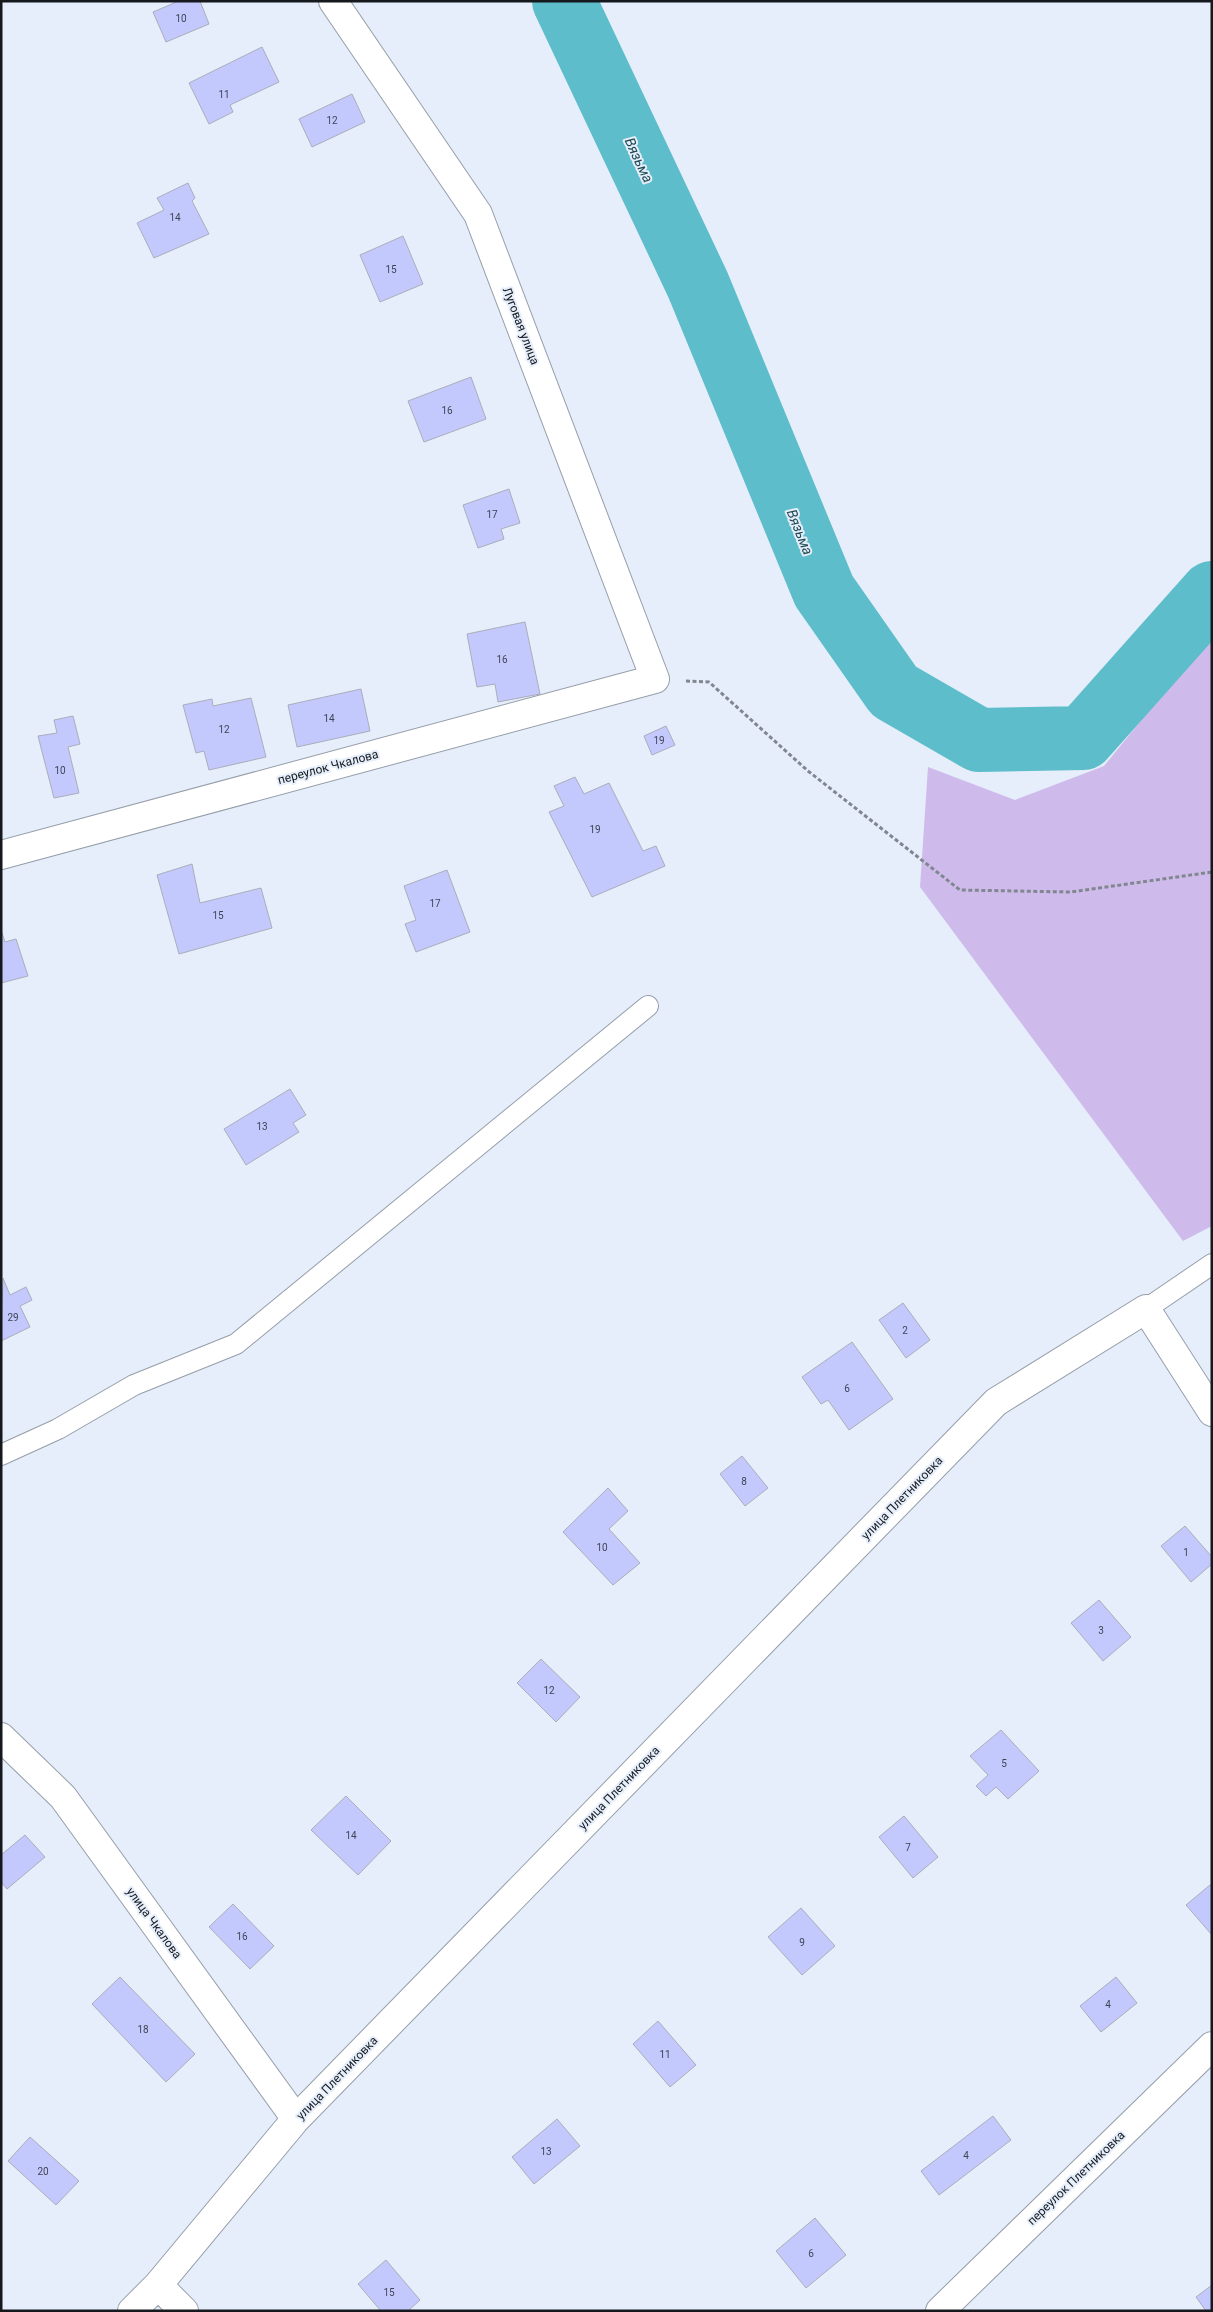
<svg xmlns="http://www.w3.org/2000/svg" width="1213" height="2312" viewBox="0 0 1213 2312" font-family="Roboto,sans-serif">
<style>
.green{fill:#cfbbeb}
.lines{fill:none;stroke-linecap:round;stroke-linejoin:round}
.river{stroke:#5dbdca;stroke-width:64}
.building{fill:#c3c9fd;stroke:#abadba}
.lane-casing{stroke:#969ea9;stroke-width:22}
.street-casing{stroke:#969ea9;stroke-width:30}
.path{stroke:#818790;stroke-width:3;stroke-dasharray:4 2.5;stroke-linecap:butt}
.lane{stroke:#fff;stroke-width:20}
.street{stroke:#fff;stroke-width:28}
.labels{text-anchor:middle;stroke-width:4;stroke-linejoin:round;paint-order:stroke}
.number-label{font-size:10px;fill:#404455}
.street-label{font-size:12px;fill:#15181d;stroke:#e5eefa}
.water-label{font-size:14px;font-style:italic;fill:#204c52;stroke:#e5eefa}
</style>
<rect width="100%" height="100%" fill="#e5eefa"/>
<path class="green" d="M1212,633V1226L1183,1241L920,887L928,767L1015,800L1104,766Z"/>
<g class="lines">
<path class="river" d="M564,1L698,285L824,591L894,691L979,740L1083,738L1212,593"/>
</g>
<path class="building" d="M179,1H200L209,24L166,42L153,12Z
M262,47L279,82L230,105L233,112L209,124L189,83Z
M352,94L365,122L312,147L299,119Z
M188,183L195,198L192,201L209,234L154,258L137,223L164,210L157,198Z
M403,236L423,284L380,302L360,255Z
M471,377L486,419L424,442L408,401Z
M509,489L520,523L501,529L504,539L478,548L463,505Z
M525,622L540,694L498,702L495,684L477,687L467,634Z
M361,689L370,731L297,747L288,705Z
M251,698L266,757L209,770L204,751L196,753L183,705L212,699L213,706Z
M73,716L80,744L68,747L79,793L54,798L38,736L57,733L54,720Z
M666,726L675,745L652,755L644,736Z
M575,777L584,794L609,783L643,851L656,846L665,866L592,897L549,812L564,806L554,786Z
M192,864L200,903L261,888L272,928L179,954L157,875Z
M447,870L470,932L416,952L405,924L416,920L404,886Z
M1,930L5,942L16,939L28,976L1,983Z
M290,1089L306,1115L293,1123L299,1132L246,1165L224,1129Z
M3,1278L10,1295L26,1287L32,1300L20,1306L30,1327L1,1341Z
M903,1303L930,1340L906,1358L879,1320Z
M852,1342L893,1399L849,1430L828,1400L821,1404L802,1377Z
M742,1456L768,1488L745,1506L720,1474Z
M608,1488L628,1511L609,1529L640,1563L613,1585L563,1532Z
M1185,1526L1212,1557V1564L1191,1582L1161,1546Z
M1099,1600L1131,1637L1103,1661L1071,1623Z
M541,1659L580,1697L556,1722L517,1683Z
M1001,1730L1039,1771L1008,1799L996,1787L986,1796L976,1786L988,1775L970,1756Z
M346,1796L391,1841L358,1875L311,1830Z
M904,1816L938,1857L913,1878L879,1837Z
M25,1835L45,1857L7,1889L1,1882V1855Z
M1210,1885L1212,1886V1935L1186,1905Z
M233,1904L274,1946L250,1969L209,1927Z
M801,1908L835,1946L802,1975L768,1937Z
M120,1977L195,2054L166,2082L92,2004Z
M1116,1977L1137,2003L1101,2032L1080,2006Z
M658,2021L696,2065L670,2087L633,2044Z
M993,2116L1011,2140L939,2195L921,2171Z
M557,2119L580,2146L534,2184L512,2157Z
M30,2137L79,2181L56,2205L8,2161Z
M815,2218L846,2255L806,2288L776,2251Z
M386,2260L420,2300L408,2311H381L358,2284Z
M1212,2285V2311H1206L1196,2297Z"/>
<g class="lines">
<g class="lane-casing">
<path id="lane" d="M1146,1309L1212,1264
M1,1455L58,1429L134,1385L236,1344L648,1006"/>
</g>
<g class="street-casing">
<path id="street" d="M1,855L655,679L478,214L333,1
M1,1737L63,1797L296,2119
M158,2285L184,2311
M132,2311L158,2285L296,2119L996,1402L1146,1309L1212,1412
M940,2311L1212,2046"/>
</g>
<path class="path" d="M686,681L709,682L808,771L960,890L1071,892L1212,872"/>
<use href="#lane" class="lane"/>
<use href="#street" class="street"/>
</g>
<g class="labels">
<g class="number-label">
<text x="181" y="22">10</text>
<text x="224" y="98">11</text>
<text x="332" y="124">12</text>
<text x="175" y="221">14</text>
<text x="391" y="273">15</text>
<text x="447" y="414">16</text>
<text x="492" y="518">17</text>
<text x="502" y="663">16</text>
<text x="329" y="722">14</text>
<text x="224" y="733">12</text>
<text x="659" y="744">19</text>
<text x="60" y="774">10</text>
<text x="595" y="833">19</text>
<text x="435" y="907">17</text>
<text x="218" y="919">15</text>
<text x="262" y="1130">13</text>
<text x="13" y="1321">29</text>
<text x="905" y="1334">2</text>
<text x="847" y="1392">6</text>
<text x="744" y="1485">8</text>
<text x="602" y="1551">10</text>
<text x="1186" y="1556">1</text>
<text x="1101" y="1634">3</text>
<text x="549" y="1694">12</text>
<text x="1004" y="1767">5</text>
<text x="351" y="1839">14</text>
<text x="908" y="1851">7</text>
<text x="242" y="1940">16</text>
<text x="802" y="1946">9</text>
<text x="1108" y="2008">4</text>
<text x="143" y="2033">18</text>
<text x="665" y="2058">11</text>
<text x="546" y="2155">13</text>
<text x="966" y="2159">4</text>
<text x="43" y="2175">20</text>
<text x="811" y="2257">6</text>
<text x="389" y="2296">15</text>
</g>
<g class="street-label">
<text transform="translate(521 326) rotate(69)" y="4">Луговая улица</text>
<text transform="translate(328 767) rotate(-15)" y="4">переулок Чкалова</text>
<text transform="translate(902 1498) rotate(-46)" y="4">улица Плетниковка</text>
<text transform="translate(619 1788) rotate(-46)" y="4">улица Плетниковка</text>
<text transform="translate(154 1923) rotate(54)" y="4">улица Чкалова</text>
<text transform="translate(337 2078) rotate(-46)" y="4">улица Плетниковка</text>
<text transform="translate(1076 2178) rotate(-44)" y="4">переулок Плетниковка</text>
</g>
<g class="water-label">
<text transform="translate(639 160) rotate(65)" y="5">Вязьма</text>
<text transform="translate(800 532) rotate(68)" y="5">Вязьма</text>
</g>
</g>
<rect width="1213" height="2312" fill="none" stroke="#15181d" stroke-width="5"/>
</svg>
